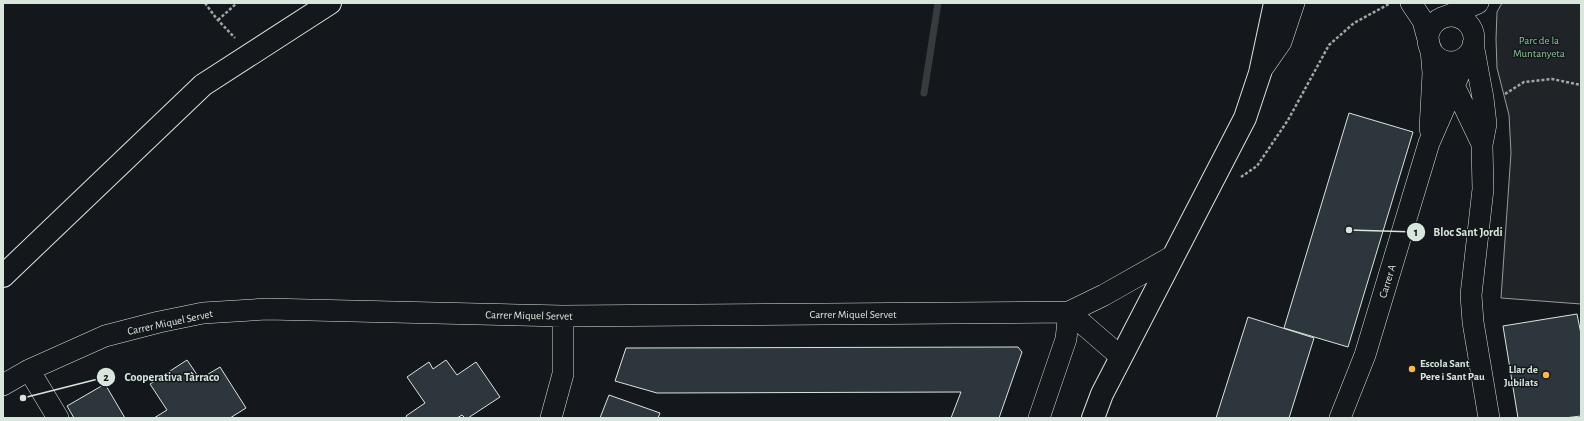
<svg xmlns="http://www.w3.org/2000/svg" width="1584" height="421" viewBox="0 0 1584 421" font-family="'Alegreya Sans',sans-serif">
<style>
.green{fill:#202428;stroke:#939e99}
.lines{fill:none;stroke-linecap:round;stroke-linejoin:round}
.stream{stroke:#363b3e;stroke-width:7}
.building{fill:#2c363c;stroke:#d8e6dc}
.minor-casing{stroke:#d8e6dc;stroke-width:22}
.tertiary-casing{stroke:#d8e6dc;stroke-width:24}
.secondary-casing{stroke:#d8e6dc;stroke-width:24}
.path{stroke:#9da8a2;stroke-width:2.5;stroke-dasharray:3 2;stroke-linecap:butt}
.minor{stroke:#14181c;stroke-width:21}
.tertiary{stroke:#14181c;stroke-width:22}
.secondary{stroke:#14181c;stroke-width:22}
.poi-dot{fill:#ffb74d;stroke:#14181c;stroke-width:1.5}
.labels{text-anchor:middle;stroke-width:3;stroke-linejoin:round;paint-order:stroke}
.park-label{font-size:11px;fill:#8ac095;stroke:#14181c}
.street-label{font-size:11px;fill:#d8e6dc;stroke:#14181c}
.poi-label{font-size:11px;font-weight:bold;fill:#d8e6dc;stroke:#14181c;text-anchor:start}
.leader{fill:none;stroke:#d8e6dc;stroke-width:1.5}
.callout-dot{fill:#d8e6dc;stroke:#14181c;stroke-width:1.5}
.mark-label{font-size:12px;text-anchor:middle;font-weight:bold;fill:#111}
.callout-label{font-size:12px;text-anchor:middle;font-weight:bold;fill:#d8e6dc;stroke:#14181c;stroke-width:3;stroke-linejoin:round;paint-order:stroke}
</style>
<rect width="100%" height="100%" fill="#14181c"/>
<path class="green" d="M1502,3H1581V304L1501,298L1511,153L1509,115L1497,68L1496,39L1497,12Z"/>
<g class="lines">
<path class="stream" d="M924,93L938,3"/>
</g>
<path class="building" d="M1349,113L1413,132L1348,347L1284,328Z
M1577,314L1581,334V416L1564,418H1518L1503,326Z
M1248,317L1314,338L1289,418H1216Z
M1018,347L1022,352L999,418H951L961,392L657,393L615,381L626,348Z
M187,360L200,379L220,367L246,408L230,418H154L167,410L150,384Z
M446,360L457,375L476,362L500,397L468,418H465L462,415L457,418H407L406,416L425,403L407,377L429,362L433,369Z
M105,384L125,418H74L67,406Z
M609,395L660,413L658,418H600Z"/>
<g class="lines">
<g class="minor-casing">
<path id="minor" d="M1411,3L1423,21L1429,43
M1428 39a23 23 0 1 1 46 0a23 23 0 1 1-46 0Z
M1445,17L1478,3
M1473,44L1483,98L1486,124L1482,145L1483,189L1471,295L1473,322L1489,418
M1260,72L1281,42L1294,3
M1450,77L1482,144
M1430,129L1433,73L1431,49
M1069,312L1121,357
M29,370L58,418
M3,385L29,370L105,336L159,322L203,313L267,309L563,316L1069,312L1104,295L1173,256
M551,418L563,374V316
M1039,418L1066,339L1069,312
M1340,418L1365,355L1429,143L1467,56"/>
</g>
<g class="tertiary-casing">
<path id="tertiary" d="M1093,418L1102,394L1245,118L1260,73L1275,3"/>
</g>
<g class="secondary-casing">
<path id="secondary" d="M3,276L203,85L330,3"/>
</g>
<path class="path" d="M205,3L216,18L235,38
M218,20L237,3
M1505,94L1524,82L1552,79L1581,85
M1241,177L1257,166L1288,120L1329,45L1354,23L1389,4"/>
<use href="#minor" class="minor"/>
<use href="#tertiary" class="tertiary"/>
<use href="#secondary" class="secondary"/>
</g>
<g class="poi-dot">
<circle cx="1412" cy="369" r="4"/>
<circle cx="1546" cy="375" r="4"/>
</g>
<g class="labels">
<g class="park-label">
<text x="1539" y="44">Parc de la<tspan x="1539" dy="13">Muntanyeta</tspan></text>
</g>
<g class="street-label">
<text transform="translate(1387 281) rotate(-73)" y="4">Carrer A</text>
<text x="853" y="318">Carrer Miquel Servet</text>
<text transform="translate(529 315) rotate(1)" y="4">Carrer Miquel Servet</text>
<text transform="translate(170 322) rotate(-12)" y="4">Carrer Miquel Servet</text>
</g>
<g class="poi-label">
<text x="1420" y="367">Escola Sant<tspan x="1420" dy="13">Pere i Sant Pau</tspan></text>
<text x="1538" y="373" text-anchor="end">Llar de<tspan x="1538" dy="13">Jubilats</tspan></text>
</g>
</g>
<path class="leader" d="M1349 230L1416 232M23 398L106 377"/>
<g class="callout-dot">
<circle cx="1349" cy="230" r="4"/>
<circle cx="23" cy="398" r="4"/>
<circle cx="1416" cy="232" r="10"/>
<circle cx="106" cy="377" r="10"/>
</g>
<g class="mark-label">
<text x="1416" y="236">1</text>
<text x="106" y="381">2</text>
</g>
<g class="callout-label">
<text x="1468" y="236">Bloc Sant Jordi</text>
<text x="172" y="381">Cooperativa Tàrraco</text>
</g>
<rect width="1584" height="421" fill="none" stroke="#d8e6dc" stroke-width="8"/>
</svg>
